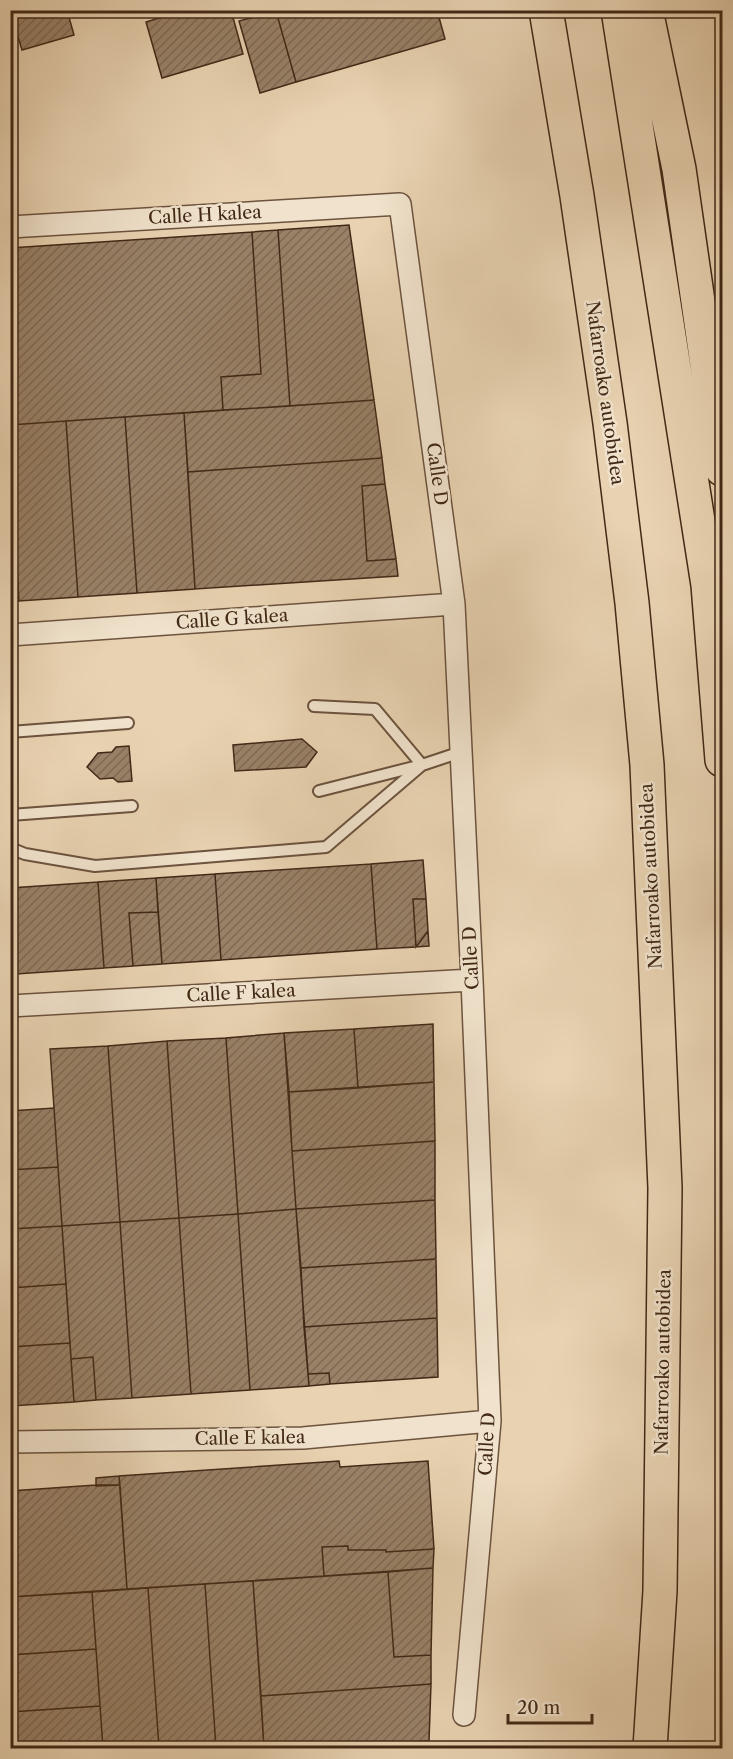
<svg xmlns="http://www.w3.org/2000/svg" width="733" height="1759" viewBox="0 0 733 1759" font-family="'Libre Caslon Text',serif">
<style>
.building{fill:url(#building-hatch);stroke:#422917;stroke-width:1.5}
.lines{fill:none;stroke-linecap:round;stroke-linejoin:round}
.lane-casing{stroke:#6c533e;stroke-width:14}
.street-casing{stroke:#6c533e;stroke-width:24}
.highway-casing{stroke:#422917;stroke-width:36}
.lane{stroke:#f0e2cc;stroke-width:10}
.street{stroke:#f0e2cc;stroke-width:21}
.highway{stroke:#e8d2b1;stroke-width:33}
.labels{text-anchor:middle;stroke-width:5;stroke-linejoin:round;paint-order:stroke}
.street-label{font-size:18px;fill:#422917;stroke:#f0e2cc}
</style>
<defs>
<pattern id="building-hatch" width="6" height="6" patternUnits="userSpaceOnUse" patternTransform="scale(1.5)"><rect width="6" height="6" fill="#988167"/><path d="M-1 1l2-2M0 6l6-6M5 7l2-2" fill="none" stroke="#7e6a54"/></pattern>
</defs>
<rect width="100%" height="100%" fill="#e8d2b1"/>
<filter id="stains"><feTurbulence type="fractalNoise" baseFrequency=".00333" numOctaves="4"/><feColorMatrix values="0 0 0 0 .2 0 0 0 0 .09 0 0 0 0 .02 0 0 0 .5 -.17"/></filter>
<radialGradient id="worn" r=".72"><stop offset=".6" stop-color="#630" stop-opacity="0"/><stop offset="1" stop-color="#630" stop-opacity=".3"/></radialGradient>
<path class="building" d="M10,10H67L74,35L22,50Z
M185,10H231L243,54L162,78L146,22Z
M437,10L445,39L296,82L276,11Z
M276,11L296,82L260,93L239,21Z
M349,225L374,400L290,406L278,230Z
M278,230L290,406L223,410L221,377L261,374L252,232Z
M252,232L261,374L221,377L223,410L10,425V248Z
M374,400L382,458L188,472L184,413Z
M184,413L195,589L137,593L125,417Z
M125,417L137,593L78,597L66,421Z
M66,421L78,597L19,601L10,470V425Z
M382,458L385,484L362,486L367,561L396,559L398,576L195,589L188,472Z
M10,484L15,542L10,543Z
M385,484L396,559L367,561L362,486Z
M15,542L19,601L10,602V543Z
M302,739L317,752L306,767L235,771L233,745Z
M129,746L132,781L118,782L113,778L100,779L87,767L98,753L112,752L116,747Z
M423,860L426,899H413L416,947L377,949L371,864Z
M371,864L377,949L221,960L215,874Z
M215,874L221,960L162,964L156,878Z
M156,878L158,912L129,913L133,966L104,968L98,882Z
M98,882L104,968L16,974L10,888Z
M10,889L16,974L10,975Z
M413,899H426L428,931L416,947Z
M158,912L162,964L133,966L129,913Z
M428,931L429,946L416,947Z
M433,1024L434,1082L358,1088L354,1029Z
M354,1029L358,1088L289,1092L284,1033Z
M284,1033L296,1209L238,1214L226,1038Z
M226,1038L238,1214L179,1218L167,1041Z
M167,1041L179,1218L120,1222L108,1046Z
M108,1046L120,1222L62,1226L50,1049Z
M434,1082L435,1141L292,1151L289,1092Z
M54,1108L58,1167L10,1170V1111Z
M435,1141V1200L296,1209L292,1151Z
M58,1167L62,1226L10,1229V1170Z
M435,1200L436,1259L301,1268L296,1209Z
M296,1209L309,1386L250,1390L238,1214Z
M238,1214L250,1390L191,1394L179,1218Z
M179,1218L191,1394L132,1398L120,1222Z
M120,1222L132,1398L96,1400L93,1357L71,1359L62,1226Z
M62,1226L66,1284L10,1288V1229Z
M436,1259L437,1318L304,1327L301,1268Z
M66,1284L70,1343L10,1347V1288Z
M437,1318L438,1377L330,1384L329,1373L308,1374L304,1327Z
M70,1343L74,1402L10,1406V1347Z
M93,1357L96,1400L74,1402L71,1359Z
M329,1373L330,1384L309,1386L308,1374Z
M339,1461L340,1467L428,1461L434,1549L386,1552V1550H348V1546L322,1547L324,1576L127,1589L119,1476Z
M119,1476L120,1485L96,1486V1478Z
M96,1485H120L127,1589L10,1597V1491Z
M348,1546V1550H386V1552L434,1549L433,1568L324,1576L322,1547Z
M433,1568L431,1655L394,1657L388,1572Z
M388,1572L394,1657L431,1655V1684L261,1696L253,1581Z
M253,1581L264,1748H216L205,1584Z
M205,1584L216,1748H159L148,1588Z
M148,1588L159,1748H103L92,1592Z
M92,1592L96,1649L10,1655V1597Z
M96,1649L100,1706L10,1712V1655Z
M431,1684L429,1741L318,1748H264L261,1696Z
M100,1706L103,1748H10V1712Z"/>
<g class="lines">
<g class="lane-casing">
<path id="lane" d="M314,706L375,709L422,765L319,791
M10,732L128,723
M10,815L132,806
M10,848L25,854L95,866L326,847L422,765L461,752"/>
</g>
<g class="street-casing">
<path id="street" d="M10,227L400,204L454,604L472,980L490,1421L464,1715
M10,635L454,604
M10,1006L472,980
M10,1442L303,1438L490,1421"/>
</g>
<g class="highway-casing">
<path id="highway" d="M546,10L577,196L610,423L632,603L647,765L665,1188L660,1591L650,1748
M618,10L708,585L722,760
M646,10L679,169L722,469"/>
</g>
<use href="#lane" class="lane"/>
<use href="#street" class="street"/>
<use href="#highway" class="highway"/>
</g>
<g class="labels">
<g class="street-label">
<text transform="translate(205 215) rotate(-3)" y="6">Calle H kalea</text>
<text transform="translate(605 393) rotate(82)" y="6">Nafarroako autobidea</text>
<text transform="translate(437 474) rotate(82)" y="6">Calle D</text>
<text transform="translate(232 619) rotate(-4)" y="6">Calle G kalea</text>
<text transform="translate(651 876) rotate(-93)" y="6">Nafarroako autobidea</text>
<text transform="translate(471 958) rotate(-93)" y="6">Calle D</text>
<text transform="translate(241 993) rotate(-3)" y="6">Calle F kalea</text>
<text transform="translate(663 1362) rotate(-89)" y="6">Nafarroako autobidea</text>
<text transform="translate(250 1438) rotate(-1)" y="6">Calle E kalea</text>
<text transform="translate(487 1444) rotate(-87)" y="6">Calle D</text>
</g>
</g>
<rect width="733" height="1759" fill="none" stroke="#e8d2b1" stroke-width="36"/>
<rect x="12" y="12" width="709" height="1735" fill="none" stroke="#422917" stroke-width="3"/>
<rect x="18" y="18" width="697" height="1723" fill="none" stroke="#422917" stroke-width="1.5"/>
<path d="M508 1714v9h84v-9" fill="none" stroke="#422917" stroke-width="3"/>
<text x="517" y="1714" font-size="18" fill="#422917" stroke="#f0e2cc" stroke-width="4.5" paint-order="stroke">20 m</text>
<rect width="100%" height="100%" filter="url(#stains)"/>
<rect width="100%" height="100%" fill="url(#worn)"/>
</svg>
